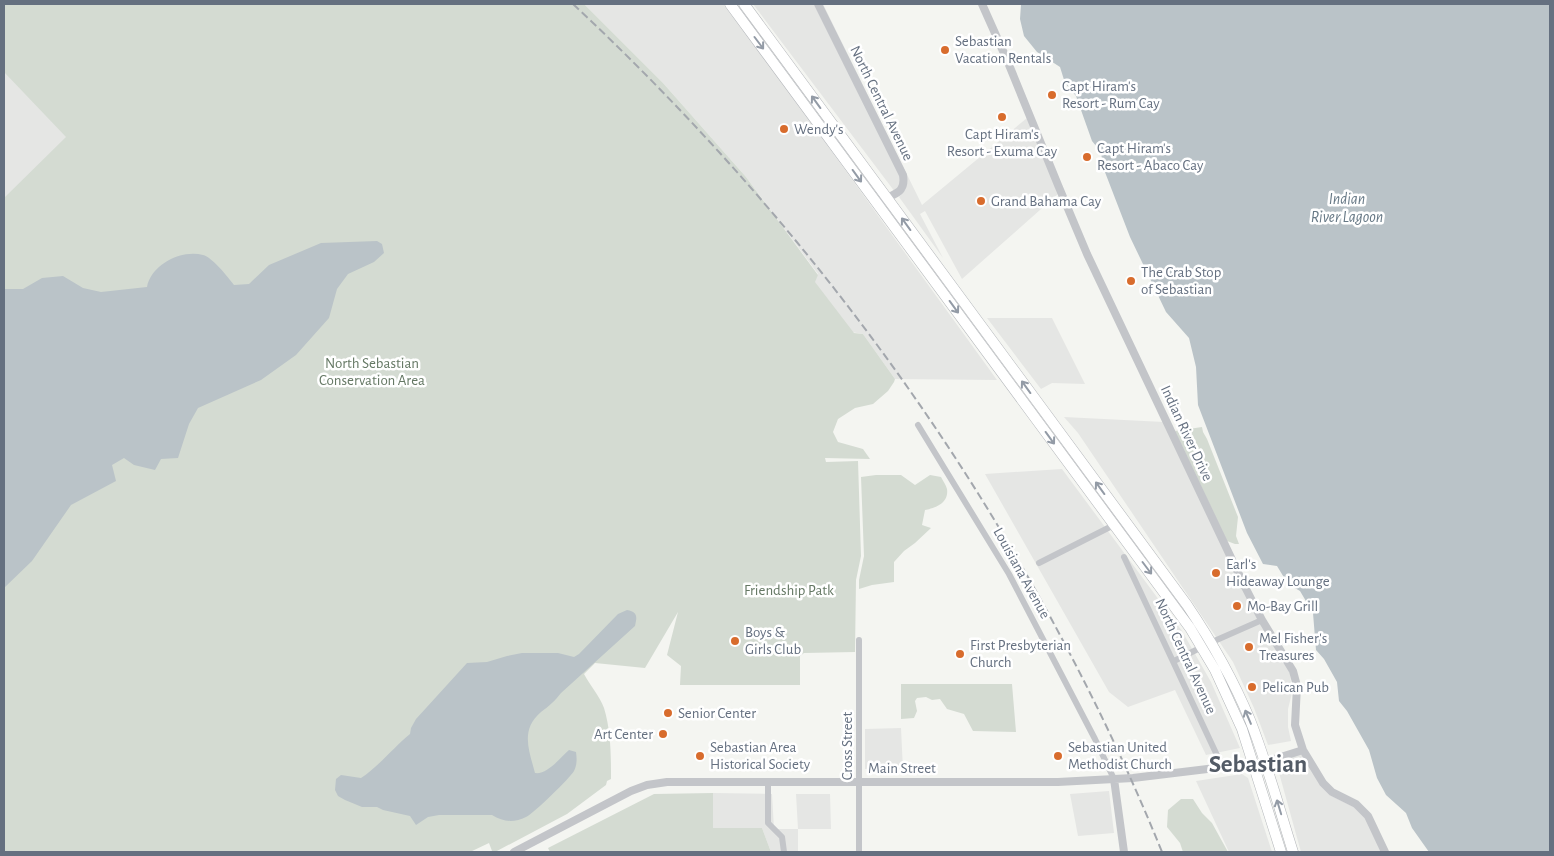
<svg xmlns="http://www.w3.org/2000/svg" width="1554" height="856" viewBox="0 0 1554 856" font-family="'Alegreya Sans',sans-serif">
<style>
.built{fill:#e5e6e4}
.green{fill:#d4dbd2}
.water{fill:#bac3c8}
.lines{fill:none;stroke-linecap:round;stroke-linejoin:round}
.primary-casing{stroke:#b3b6ba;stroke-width:11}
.minor{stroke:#c3c5c9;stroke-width:6}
.tertiary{stroke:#c3c5c9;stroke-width:8}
.primary{stroke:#fff;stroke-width:10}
.rail{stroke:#a3a7ad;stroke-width:2;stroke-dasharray:8 4;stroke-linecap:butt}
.oneway{stroke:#939ba6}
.poi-dot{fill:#d86c2d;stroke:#fff;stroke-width:2}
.labels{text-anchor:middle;stroke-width:5;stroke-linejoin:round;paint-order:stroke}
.poi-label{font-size:15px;fill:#657080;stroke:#fff;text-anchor:start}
.street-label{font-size:15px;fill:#657080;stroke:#fff}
.park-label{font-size:15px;fill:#657864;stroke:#fff}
.water-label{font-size:16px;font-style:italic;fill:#667885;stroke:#fff}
.town-label{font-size:25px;font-weight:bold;fill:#535b66;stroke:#fff}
</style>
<rect width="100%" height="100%" fill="#f4f5f1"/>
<path class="built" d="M584,4H723L754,44L997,380L895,379L863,334L851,332L812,287L818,274L746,177L663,83Z
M753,4H814L900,176L901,183L895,192Z
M821,4H823L922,205L1027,118L1058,194L962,279L925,211L920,214L943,258L899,197L906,189L907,182L905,173Z
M4,70L75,146L4,205Z
M987,318H1052L1085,384L1052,383L1041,389Z
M1064,417L1164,422L1290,673L1292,693L1288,709V727L1291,741L1268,745L1254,708L1233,662L1078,433Z
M1062,469L1182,631L1211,682L1240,748L1206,755L1175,690L1128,707L1109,692L985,474Z
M901,728L903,770L865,769V729Z
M1301,754L1330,795L1354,807L1366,818L1381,852H1301L1276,762Z
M1242,774L1248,778L1272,852H1229L1196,781Z
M1109,791L1114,833L1078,836L1070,794Z
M713,793L772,794L774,829H798L796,794H830L831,829H798V852H771L762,828H713Z"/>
<path class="green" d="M4,4H584L663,83L746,177L818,275L815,282L854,333L863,334L895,379L894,382L888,391L873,404L855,408L838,419L833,432L838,442L863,449L870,459L825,458L826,462L858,461L861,556L856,580L855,652L804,653L800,656V685H680L681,666L667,655L678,612L645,668L595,663L584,674C590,685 600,697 604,708C611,731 611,756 611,779L607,781L606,785L567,814L495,852L492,851L489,843L470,852H4V198L66,137L4,72Z
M1202,427L1203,432L1207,439L1238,517L1236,536L1239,544H1235L1227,541L1175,431Z
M876,475H901L915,485L930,475L941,477C943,481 946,485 947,489C949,503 936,508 925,510L922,525L931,528L915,543L904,551L894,562V582L872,585L859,589V580L864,556L861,477Z
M901,684H1012L1016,732L973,731L964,714L947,709L940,699L932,700L926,697L917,698L915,701L917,711L914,718L901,719Z
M713,793V828H762L771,852H550L548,848L654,794Z
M1181,799H1193L1202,813L1212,823L1228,852H1183L1180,843L1167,827L1168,810Z"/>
<path class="water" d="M1023,4H1550V852H1429L1412,828L1406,813L1386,795L1377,778L1369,750L1347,711L1339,701L1337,682L1324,659L1316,650L1313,613L1300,591L1288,584L1277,566L1263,564L1247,533L1198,405L1196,367L1189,338L1166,312L1130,237L1103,167L1101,152L1092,141L1076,96L1065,83L1060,67L1037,52L1024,36L1020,19L1021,5Z
M377,241L382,244L384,253L374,262L348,274L337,289L329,318L296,355L261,380L198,408L189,424L178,458L161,459L155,470L134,465L124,458L112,465L116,481L71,505L32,561L4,588V289H23L42,278L63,276L83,288L101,292L147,287C151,265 181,249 203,255C212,257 228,277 234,285L249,284L269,265L321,243Z
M627,610C638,612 637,617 635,626L561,693C555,701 549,706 541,712C520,730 529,750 535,773C547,775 560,758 569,750L576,752C577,759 577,765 574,771C571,777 532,815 526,817C514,823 503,822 492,815H439L428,817L416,825L410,816L383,810L377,807H362L345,800L338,796L335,790L336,779L341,775L361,778C377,768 394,747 410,734L411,728L416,719L467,663L487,662L507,656L522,653H558L574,657L579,654L618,614Z"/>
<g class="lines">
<g class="primary-casing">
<path id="primary" d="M730,4L1190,628L1215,670L1242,729L1281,852
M744,4L1187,605C1212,642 1233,679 1250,720C1267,763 1279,808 1293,852"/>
</g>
<path class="minor" d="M918,425L1009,574L1095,739L1114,779
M1124,557L1223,768
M1039,563L1114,525
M1212,642L1262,620
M1174,661L1202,647
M768,781V823L782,837L784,852
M859,852V640"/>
<path class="tertiary" d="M818,4L903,175C906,193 895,193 883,200
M982,4L1007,60L1058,185L1087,254L1244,585L1262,620L1293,671L1297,686L1295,725L1303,750L1323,783L1332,792L1356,804L1368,816L1385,852
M1114,779L1124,852
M514,852L631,791L647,785L667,782H1058L1133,778L1265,762L1303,750"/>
<use href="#primary" class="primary"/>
<path class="rail" d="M573,4C757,176 914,373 1037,593C1084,677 1126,763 1162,852"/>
</g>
<defs><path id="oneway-shaft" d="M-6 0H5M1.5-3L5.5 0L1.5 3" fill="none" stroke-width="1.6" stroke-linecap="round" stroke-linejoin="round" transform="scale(1.25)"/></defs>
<g class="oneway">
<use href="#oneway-shaft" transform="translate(759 43) rotate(53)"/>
<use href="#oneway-shaft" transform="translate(816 102) rotate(-126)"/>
<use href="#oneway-shaft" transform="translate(857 176) rotate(54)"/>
<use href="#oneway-shaft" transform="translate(906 224) rotate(-126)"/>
<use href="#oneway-shaft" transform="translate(954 307) rotate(54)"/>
<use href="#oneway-shaft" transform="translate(1026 387) rotate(-126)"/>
<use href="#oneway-shaft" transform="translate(1050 438) rotate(54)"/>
<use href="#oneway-shaft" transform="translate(1100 488) rotate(-126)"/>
<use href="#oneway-shaft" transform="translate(1147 568) rotate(53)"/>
<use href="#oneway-shaft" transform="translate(1248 717) rotate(-113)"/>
<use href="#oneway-shaft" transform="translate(1279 807) rotate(-107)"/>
</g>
<g class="poi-dot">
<circle cx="945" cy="50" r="5"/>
<circle cx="1052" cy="95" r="5"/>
<circle cx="1002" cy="117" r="5"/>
<circle cx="784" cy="129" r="5"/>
<circle cx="1087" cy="157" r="5"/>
<circle cx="981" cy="201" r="5"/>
<circle cx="1131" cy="281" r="5"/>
<circle cx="1216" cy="573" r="5"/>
<circle cx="1237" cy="606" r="5"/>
<circle cx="735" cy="641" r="5"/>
<circle cx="1249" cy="647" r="5"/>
<circle cx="960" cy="654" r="5"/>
<circle cx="1252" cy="687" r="5"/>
<circle cx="668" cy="713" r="5"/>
<circle cx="663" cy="734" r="5"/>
<circle cx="700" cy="756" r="5"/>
<circle cx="1058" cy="756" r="5"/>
</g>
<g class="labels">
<g class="poi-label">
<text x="955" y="46">Sebastian<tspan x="955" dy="17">Vacation Rentals</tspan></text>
<text x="1062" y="91">Capt Hiram's<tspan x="1062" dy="17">Resort - Rum Cay</tspan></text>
<text x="794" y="134">Wendy's</text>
<text x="1002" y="139" text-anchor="middle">Capt Hiram's<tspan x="1002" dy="17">Resort - Exuma Cay</tspan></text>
<text x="1097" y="153">Capt Hiram's<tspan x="1097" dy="17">Resort - Abaco Cay</tspan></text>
<text x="991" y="206">Grand Bahama Cay</text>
<text x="1141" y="277">The Crab Stop<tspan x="1141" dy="17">of Sebastian</tspan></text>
<text x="1226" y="569">Earl's<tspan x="1226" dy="17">Hideaway Lounge</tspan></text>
<text x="1247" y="611">Mo-Bay Grill</text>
<text x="745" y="637">Boys &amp;<tspan x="745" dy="17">Girls Club</tspan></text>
<text x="1259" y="643">Mel Fisher's<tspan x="1259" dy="17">Treasures</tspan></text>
<text x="970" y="650">First Presbyterian<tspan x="970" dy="17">Church</tspan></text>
<text x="1262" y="692">Pelican Pub</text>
<text x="678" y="718">Senior Center</text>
<text x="653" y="739" text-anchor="end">Art Center</text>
<text x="710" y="752">Sebastian Area<tspan x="710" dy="17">Historical Society</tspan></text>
<text x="1068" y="752">Sebastian United<tspan x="1068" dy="17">Methodist Church</tspan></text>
</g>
<g class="street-label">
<text transform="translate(882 103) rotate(64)" y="5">North Central Avenue</text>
<text transform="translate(1187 433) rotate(65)" y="5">Indian River Drive</text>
<text transform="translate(1022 573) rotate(61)" y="5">Louisiana Avenue</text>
<text transform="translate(1186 656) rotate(65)" y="5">North Central Avenue</text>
<text transform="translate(847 746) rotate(-90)" y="5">Cross Street</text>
<text x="902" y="773">Main Street</text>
</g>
<g class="park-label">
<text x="372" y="368">North Sebastian<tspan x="372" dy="17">Conservation Area</tspan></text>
<text x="789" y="595">Friendship Patk</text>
</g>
<g class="water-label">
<text x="1347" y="204">Indian<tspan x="1347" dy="18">River Lagoon</tspan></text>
</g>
<g class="town-label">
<text x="1258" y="772">Sebastian</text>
</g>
</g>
<rect width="1554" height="856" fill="none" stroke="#657080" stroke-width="10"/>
</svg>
